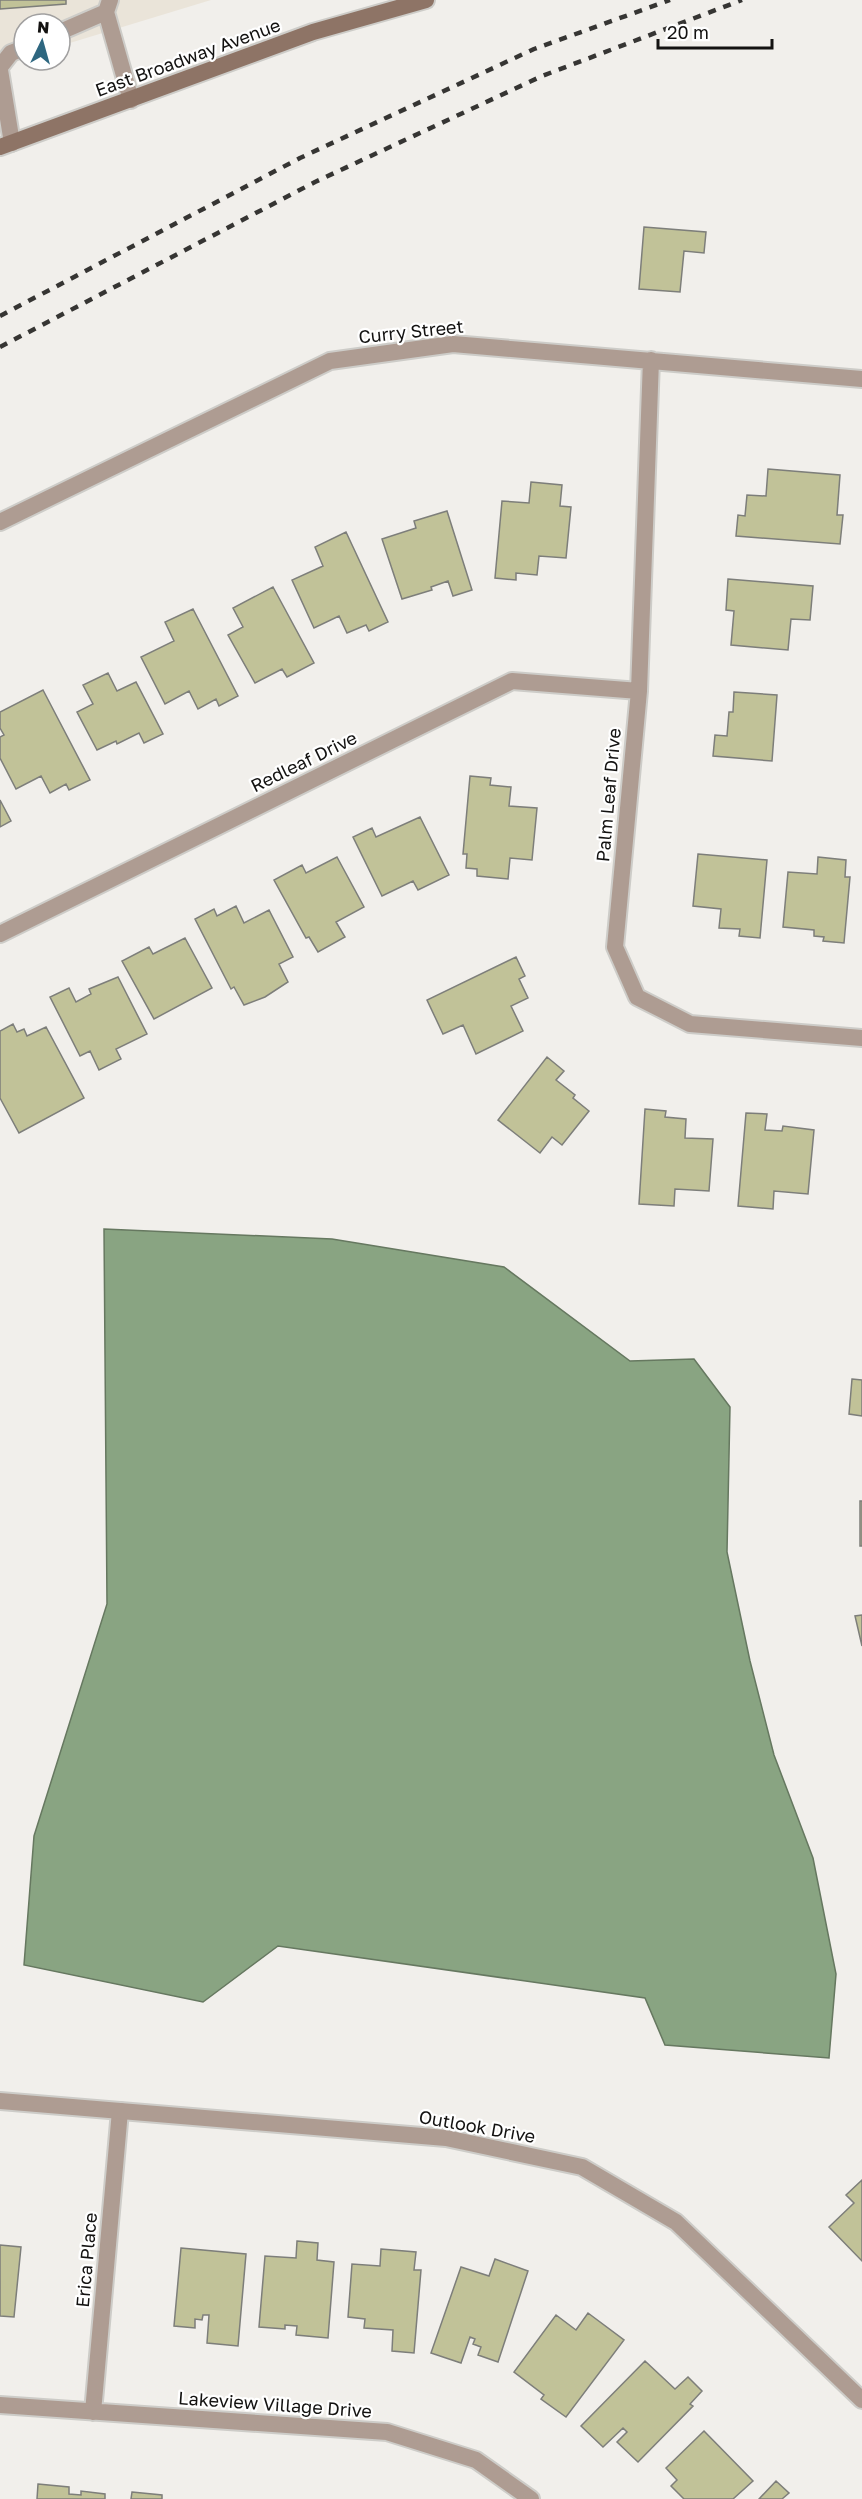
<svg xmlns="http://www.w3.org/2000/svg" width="862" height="2499" viewBox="0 0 862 2499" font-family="'Golos Text',sans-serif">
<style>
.built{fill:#eae4d9}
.water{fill:#89a482;stroke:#667860;stroke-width:1.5}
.building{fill:#c1c298;stroke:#7d7e7a;stroke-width:1.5}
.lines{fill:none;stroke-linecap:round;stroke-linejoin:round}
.service-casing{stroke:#cdccc8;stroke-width:20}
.minor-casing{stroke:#cdccc8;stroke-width:20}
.tertiary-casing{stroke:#cdccc8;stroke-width:20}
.secondary-casing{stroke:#cdccc8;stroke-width:20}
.service{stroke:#ae9c92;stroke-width:16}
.minor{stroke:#ae9c92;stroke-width:16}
.tertiary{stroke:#ae9c92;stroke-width:16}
.secondary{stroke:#8e7466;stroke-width:16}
.rail{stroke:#363533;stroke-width:4.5;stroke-dasharray:8 8;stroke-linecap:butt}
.labels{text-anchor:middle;stroke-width:4.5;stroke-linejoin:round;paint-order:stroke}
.street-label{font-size:18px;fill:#131211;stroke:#fff}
</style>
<rect width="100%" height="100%" fill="#f1efeb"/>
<path class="built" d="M0,0H211L60,46V24H24V57L0,65Z"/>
<path class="water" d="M104,1229L332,1239L504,1267L630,1361L694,1359L730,1407L727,1552L750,1661L774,1755L813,1858L836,1974L829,2058L665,2045L645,1998L278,1946L203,2002L24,1965L34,1836L107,1604Z"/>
<path class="building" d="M0,0H66V4L0,9Z
M644,227L706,232L704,253L684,251L680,292L639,289Z
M768,469L840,475L837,515H843L840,544L736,536L738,515L745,516L747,495L766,496Z
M531,482L562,485L560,506L571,507L566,558L539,556L537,575L516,573V580L495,578L502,501L529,503Z
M447,511L472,590L453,596L448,581L431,587L432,590L402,599L382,539L416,528L414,521Z
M346,532L388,622L369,631L366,625L347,633L339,616L314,628L292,580L323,566L315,547Z
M728,579L813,586L810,620L791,619L788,650L731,645L734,611L726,610Z
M273,587L314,663L287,677L282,669L255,683L228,635L243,627L233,608Z
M193,609L238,696L219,706L216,699L198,709L189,691L165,704L141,657L174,641L165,622Z
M108,673L117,691L136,682L163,734L144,743L139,733L117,744L116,741L97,750L77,712L93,704L83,685Z
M43,690L90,780L69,790L66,784L50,793L41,776L16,789L0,758V737L4,735L0,728V712Z
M734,692L777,695L772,761L713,756L715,735L727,736L729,712H733Z
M470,776L491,778L490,785L511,787L509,806L537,808L532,860L510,858L508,879L477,876V869L466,868L467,854H463Z
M0,800L11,821L0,827Z
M420,817L449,875L418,890L413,881L382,896L353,837L372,828L376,837Z
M698,854L767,860L760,938L739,936L740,929L719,928L721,909L693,906Z
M337,857L364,907L336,922L345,937L318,952L309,937L306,938L274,880L302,865L306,873Z
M818,857L846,860L845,877H850L844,943L823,941L824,937L814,936V930L783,927L788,872L817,874Z
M236,906L244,923L269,910L293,957L279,964L288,982L265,997L244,1005L234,987L231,989L195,919L214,909L217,916Z
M185,938L212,988L154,1019L122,961L149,947L153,954Z
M516,957L525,976L519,979L528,998L511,1006L523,1031L476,1054L463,1025L443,1034L427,1000Z
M118,977L147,1034L116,1049L121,1059L99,1070L90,1051L80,1056L50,997L69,988L76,1002L91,994L89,989Z
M13,1024L17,1032L24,1029L27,1036L46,1027L84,1098L19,1133L0,1098V1031Z
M547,1057L564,1071L556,1080L575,1095L573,1098L589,1111L562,1145L552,1137L540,1153L498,1120Z
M645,1109L666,1111L665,1117L686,1119L685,1138L713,1139L709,1191L675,1189L674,1206L639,1204Z
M746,1113L767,1114L765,1130L782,1131L783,1126L814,1130L808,1194L774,1191L773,1209L738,1206Z
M852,1379L862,1380V1416L849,1414Z
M860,1501H862V1546H860Z
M862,1615V1646L855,1616Z
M862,2180V2261L829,2227L854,2203L846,2195Z
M297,2241L318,2243L317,2260L334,2262L328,2338L296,2335L297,2326L285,2325V2329L259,2327L265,2256L296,2258Z
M0,2245L21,2247L14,2317L0,2316Z
M181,2248L246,2254L238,2346L207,2343L209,2315H203L202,2320L195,2319V2328L174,2326Z
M381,2249L416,2252L414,2270H421L414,2353L392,2351L393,2330L364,2328L365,2319L348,2317L352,2264L380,2266Z
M495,2259L528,2271L498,2362L478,2355L481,2347L473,2344L475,2339L470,2337L461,2363L431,2353L461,2267L489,2276Z
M588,2313L624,2340L566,2417L541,2399L544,2395L514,2372L556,2315L576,2330Z
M645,2361L675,2389L688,2377L702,2391L690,2404L693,2406L638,2462L617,2442L627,2432L623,2428L603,2447L581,2426Z
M704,2431L753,2481L733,2499H684L671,2486L677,2480L666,2468Z
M776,2481L789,2493L782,2499H759Z
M38,2484L69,2487V2494L81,2495V2491L105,2494V2499H37Z
M132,2492L162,2495V2499H131Z"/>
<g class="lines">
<g class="service-casing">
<path id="service" d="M110,0L106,12L131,100
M60,32L106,12
M0,67L11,53L24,48
M0,70L12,143"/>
</g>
<g class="minor-casing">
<path id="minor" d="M651,360L639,691L615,947L637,997L690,1024L862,1038
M0,522L330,361L453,344L862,379
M0,934L512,681L639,691
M0,2405L387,2432L476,2460L531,2499
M93,2412L120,2111"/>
</g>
<g class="tertiary-casing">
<path id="tertiary" d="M0,2101L446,2138L582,2167L676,2222L862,2400"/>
</g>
<g class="secondary-casing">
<path id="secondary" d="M0,147L313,32L426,0"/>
</g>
<use href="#service" class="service"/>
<use href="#minor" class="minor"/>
<use href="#tertiary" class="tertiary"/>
<use href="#secondary" class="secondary"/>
<path class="rail" d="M0,316L300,158L534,49L670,0
M0,347L315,182L542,76L742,0"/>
</g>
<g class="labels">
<g class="street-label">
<text transform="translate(188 58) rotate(-20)" y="6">East Broadway Avenue</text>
<text transform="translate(411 332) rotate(-6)" y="6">Curry Street</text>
<text transform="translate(304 762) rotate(-26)" y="6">Redleaf Drive</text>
<text transform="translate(609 795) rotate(-85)" y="6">Palm Leaf Drive</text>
<text transform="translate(477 2127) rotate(10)" y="6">Outlook Drive</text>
<text transform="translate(87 2260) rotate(-85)" y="6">Erica Place</text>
<text transform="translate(275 2405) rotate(4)" y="6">Lakeview Village Drive</text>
</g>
</g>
<g transform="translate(42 42) rotate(5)"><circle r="28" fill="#ffffff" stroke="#a1a0a0" stroke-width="1.5"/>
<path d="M0-4.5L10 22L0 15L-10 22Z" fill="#2e6780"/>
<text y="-9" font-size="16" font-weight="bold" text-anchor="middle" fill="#131211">N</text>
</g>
<path d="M658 39v9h114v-9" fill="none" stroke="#131211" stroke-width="3"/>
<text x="667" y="39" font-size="18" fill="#131211" stroke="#ffffff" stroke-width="4.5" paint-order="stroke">20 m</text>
</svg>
